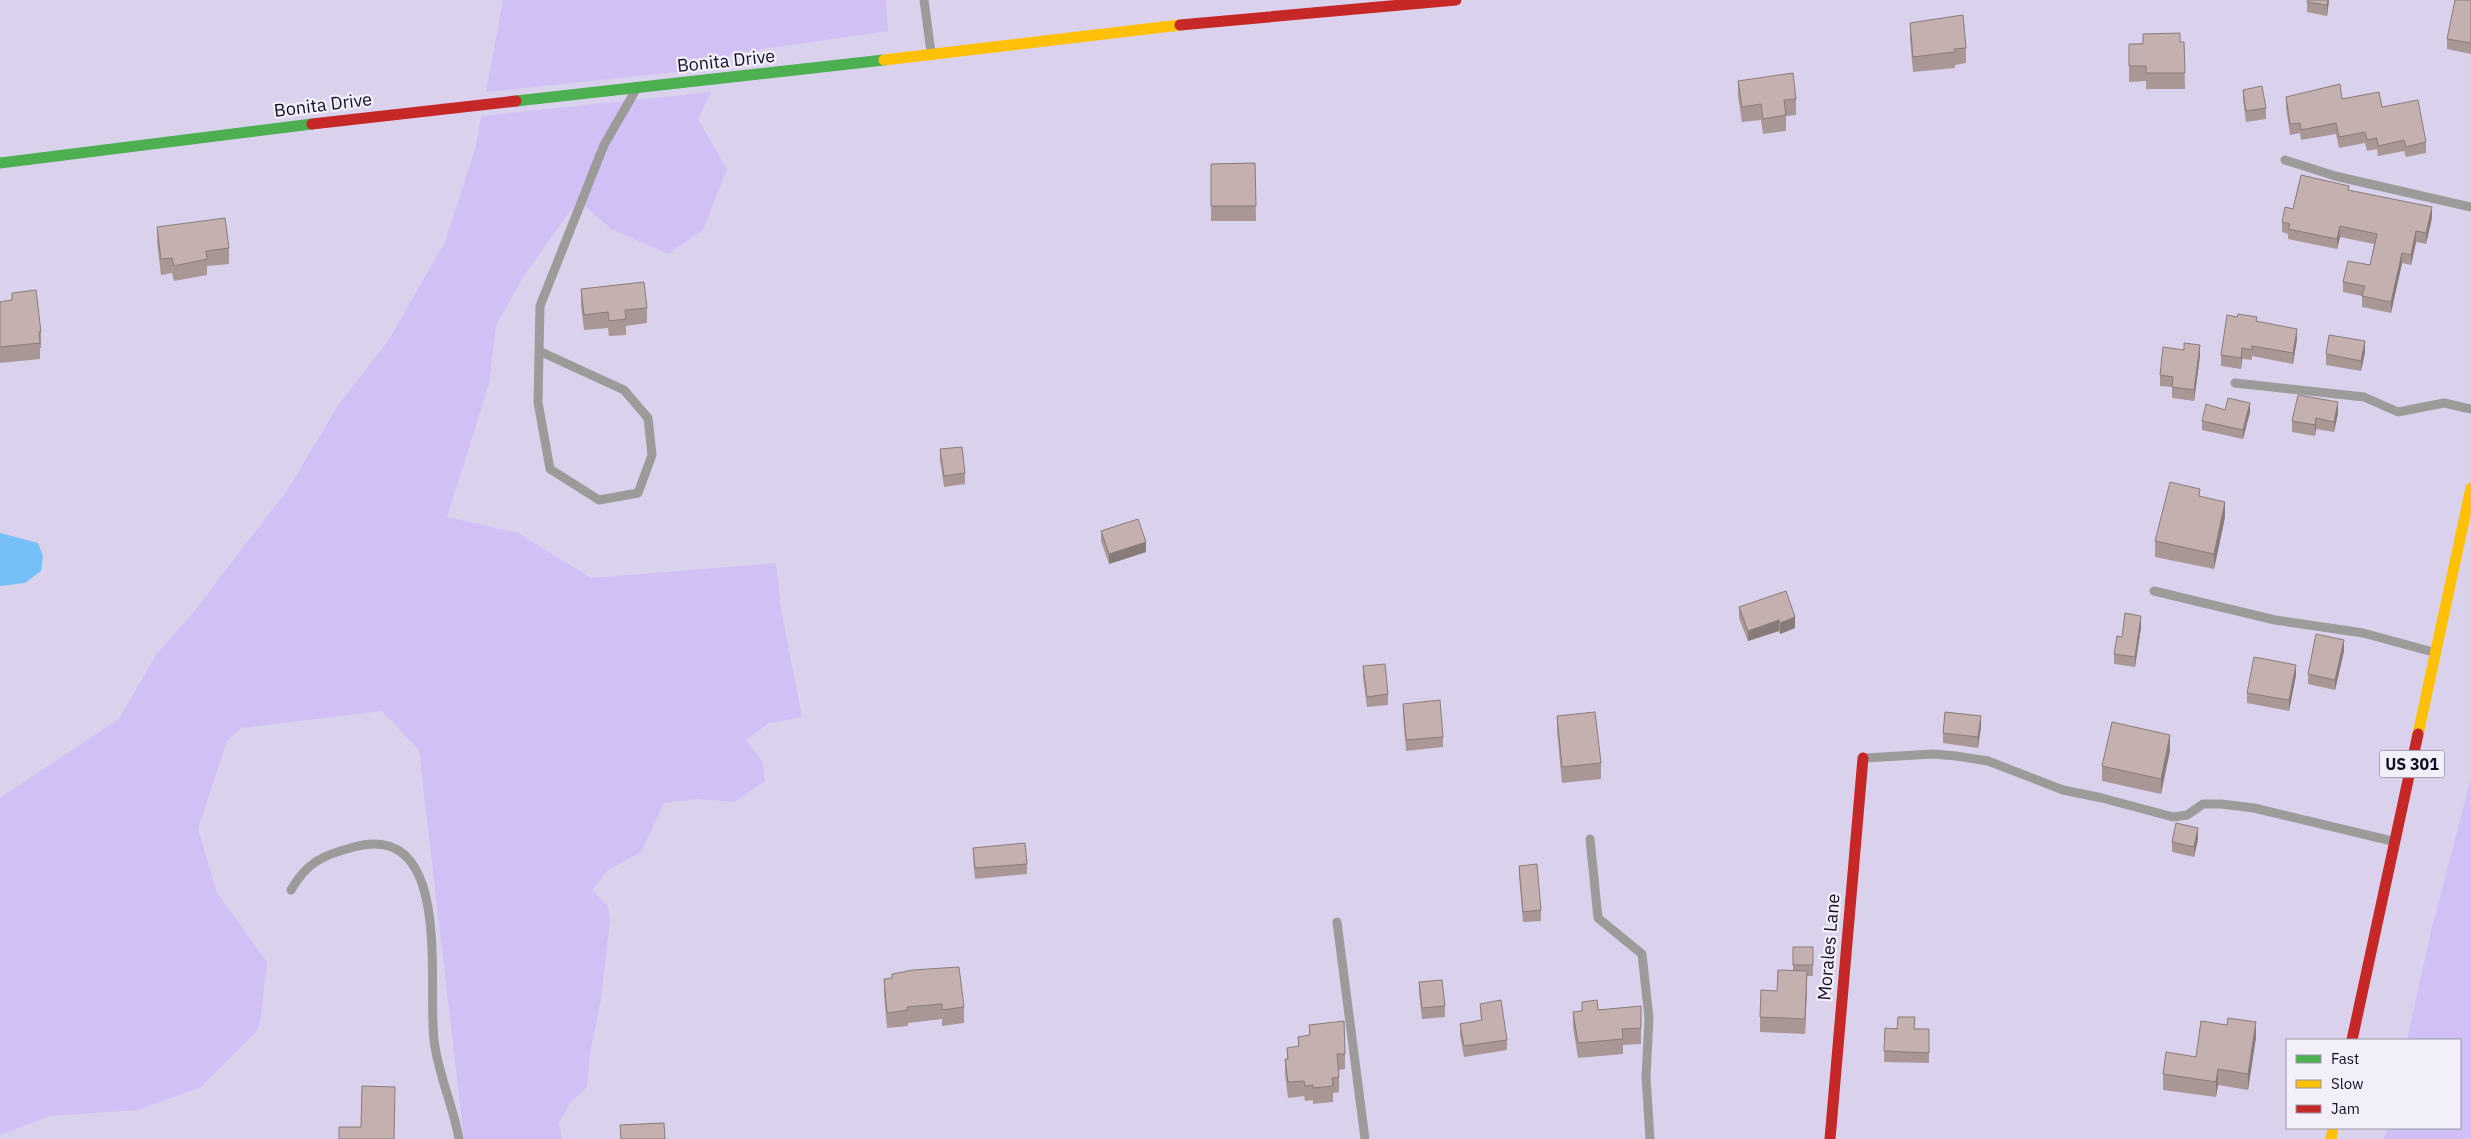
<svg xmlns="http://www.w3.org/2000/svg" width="2471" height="1139" viewBox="0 0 2471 1139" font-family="'IBM Plex Sans',sans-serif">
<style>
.green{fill:#d1c0f6}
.water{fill:#74c0f7}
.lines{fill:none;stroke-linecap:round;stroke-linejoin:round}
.lane{stroke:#9c9b99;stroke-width:9}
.fast{stroke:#4caf50;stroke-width:11}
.slow{stroke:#ffc107;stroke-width:11}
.jam{stroke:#c62828;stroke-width:11}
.wall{fill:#a99796}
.shaded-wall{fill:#897b7a}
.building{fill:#c4b0ae;stroke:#897b7a}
.labels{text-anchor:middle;stroke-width:4.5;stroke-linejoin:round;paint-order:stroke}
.shield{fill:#f2effb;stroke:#575164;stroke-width:1}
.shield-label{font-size:16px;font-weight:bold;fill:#150d23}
.street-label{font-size:18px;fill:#150d23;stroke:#f2effb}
</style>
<rect width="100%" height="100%" fill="#dad2ed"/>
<path class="green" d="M503,0H886L888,31L730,54L723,67L486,92Z
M711,92L698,119L727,169L703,230L668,254L611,229L578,200L523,277L496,326L489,384L447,517L518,533L591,578L776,563L781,609L802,717L769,723L746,740L763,763L765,781L735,802L696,799L664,803L641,852L608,870L592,890L608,906L610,920L601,999L590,1054L587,1087L570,1103L559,1122L562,1139H464L419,750L382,711L241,728L227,741L198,829L217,893L267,962L260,1024L256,1032L201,1087L138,1110L50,1116L0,1135V798L119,719L157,653L192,614L288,489L339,404L388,341L445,242L476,146L481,116Z
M2471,778V1139H2384L2387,1128H2460V1040H2407L2432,927Z"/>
<path class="water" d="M0,533L38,543L43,556L41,571L25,583L0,586Z"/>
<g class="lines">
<path class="lane" d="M924,0L931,52
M2285,160L2335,176L2471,207
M539,351L624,390L648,418L652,455L638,493L599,500L550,469L538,402L540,306L604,145L634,93
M2235,383L2364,397L2398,412L2444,403L2471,409
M2154,591L2275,620L2363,633L2433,652
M1865,758L1933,754L1956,756L1988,761L2063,790L2102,798L2173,817L2187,815L2203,804H2221L2254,808L2392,841
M1590,839L1598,918L1642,954L1649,1018L1646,1077L1650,1139
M291,890C307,862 323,855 354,847C454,820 427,985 434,1040C438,1074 453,1105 459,1139
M1337,922L1365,1139"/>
<path class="fast" d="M516,101L884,60
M0,163L312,124"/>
<path class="slow" d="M884,60L1180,25
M2418,734L2471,488
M2331,1139L2333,1128"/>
<path class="jam" d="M1180,25L1456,0
M312,124L516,101
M2352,1040L2418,734
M1830,1139L1863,758"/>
</g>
<path class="wall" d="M2329,0L2327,16L2307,12V2Z
M2471,0V54L2447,49V39Z
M1910,23L1966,48V63L1955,65V68L1913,72L1910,39Z
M2184,42L2185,89H2146V81L2129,82V44Z
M1738,81L1796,99V115L1786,116V131L1763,134L1761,120L1742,122L1738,96Z
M2243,90L2266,108V119L2246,122L2243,100Z
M2286,97L2342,99L2382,107L2426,142V153L2406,157L2404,151L2378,156L2377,149L2367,151L2365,143L2339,148L2336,134L2301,140L2300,133L2290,135L2286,108Z
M1255,163L1256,221H1211V164Z
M2349,190L2432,218L2426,244L2416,242L2411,265L2402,263L2391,313L2362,307V296L2343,292V282L2370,265L2374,244L2340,237L2337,249L2288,239V234L2282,232V222L2293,209Z
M157,227L229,248V264L207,266V275L174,281L172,273L161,275L157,242Z
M581,289L647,308V323L626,326V335L609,336L608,328L584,330L581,305Z
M12,293L41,332V348H40V359L0,363V302L12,300Z
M2257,322L2297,339L2293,364L2252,356V360L2242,359L2241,369L2221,366V355Z
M2365,352L2361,371L2326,365V354Z
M2200,356L2194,401L2172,398V387L2160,386V375Z
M2225,410L2250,412L2243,439L2202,430V421Z
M2338,413L2334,432L2316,429L2315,436L2292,432V421Z
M940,449L965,473V484L944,487L940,460Z
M2200,497L2225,517L2214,569L2155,557V541Z
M1101,531L1146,552L1109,564L1101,541Z
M1786,591L1795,628L1780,634L1779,631L1748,641L1739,618V607Z
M2141,627L2135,667L2114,664V654L2122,637Z
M2344,651L2335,690L2308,684V674Z
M1363,666L1388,694V705L1367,707L1363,677Z
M2296,675L2289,711L2247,703V693Z
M1403,704L1443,737V747L1406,751L1403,714Z
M1557,716L1601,763V779L1562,783L1557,731Z
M1981,726L1978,748L1943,743V733Z
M2170,750L2161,794L2102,781V766Z
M2198,839L2194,857L2172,852V842Z
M973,848L1027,864V874L975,879L973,858Z
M1519,866L1541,910V921L1523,922L1519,876Z
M1793,947L1813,965V976H1807L1805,1034L1760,1032V1017L1777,991L1793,971Z
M892,974L964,1007V1023L942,1026V1019L908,1023V1026L887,1028L884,995V979L892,978Z
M1419,982L1445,1006V1017L1422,1019L1419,993Z
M1582,1002L1598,1010L1641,1006V1044L1623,1045V1054L1578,1058L1573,1027V1012L1582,1011Z
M1480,1004L1507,1040V1050L1464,1057L1460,1035V1024L1481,1021Z
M1309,1025L1345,1054V1069L1339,1070V1092L1333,1093V1102L1313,1104V1100L1305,1101L1304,1096L1288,1098L1285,1074V1059H1287V1048L1298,1047V1037L1309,1036Z
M2227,1025L2256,1037L2248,1090L2218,1085L2216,1097L2163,1090V1074L2196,1057Z
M1885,1028L1929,1029V1063L1884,1062Z"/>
<path class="shaded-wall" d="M2328,0H2329L2327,16V5Z
M2432,207V218L2426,244V233Z
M2340,226V237L2337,249V239Z
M2416,231V242L2411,265V255Z
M2402,253V263L2391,313V302Z
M2297,329V339L2293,364V353Z
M2365,341V352L2361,371V361Z
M2200,345V356L2194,401V390Z
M2242,348V359L2241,369V358Z
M2338,402V413L2334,432V422Z
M2250,403V412L2243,439V430Z
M2316,418V429L2315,436V425Z
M2225,502V517L2214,569V554Z
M1146,542V552L1109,564V554Z
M2141,616V627L2135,667V657Z
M1795,617V628L1780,634V623Z
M1779,620V631L1748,641V631Z
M2344,640V651L2335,690V680Z
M2296,665V675L2289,711V700Z
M1981,716V726L1978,748V737Z
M2170,735V750L2161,794V779Z
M2198,828V839L2194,857V847Z
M1807,971V987L1805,1034V1019Z
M2256,1022V1037L2248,1090V1074Z
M2218,1069V1085L2216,1097V1082Z"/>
<path class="building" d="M2308,0H2328L2327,5L2307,2Z
M2455,0H2471V43L2447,39Z
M1963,15L1966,48L1954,49L1955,52L1913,57L1910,23Z
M2180,33V42H2184L2185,73H2146V66H2129V44H2143V34Z
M1793,73L1796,99L1784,100L1786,115L1763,119L1761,104L1742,107L1738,81Z
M2340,84L2342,99L2379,92L2382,107L2418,100L2426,142L2406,147L2404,140L2378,146L2377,138L2367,140L2365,132L2339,137L2336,123L2301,130L2300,123L2290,124L2286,97Z
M2262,86L2266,108L2246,111L2243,90Z
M1255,163L1256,206H1211V164Z
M2301,175L2349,186L2348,190L2432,207L2426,233L2416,231L2411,255L2402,253L2391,302L2362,296L2365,286L2343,282L2348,261L2370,265L2377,234L2340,226L2337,239L2288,229L2290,224L2282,222L2285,207L2293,209Z
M225,218L229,248L206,251L207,259L174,266L172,258L161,259L157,227Z
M644,282L647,308L625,310L626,319L609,321L608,312L584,315L581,289Z
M36,290L41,332H39L40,343L0,347V302L12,300V293Z
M2238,314L2257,317L2256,321L2297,329L2293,353L2252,346V350L2242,348L2241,358L2221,355L2227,315L2237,317Z
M2329,335L2365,341L2361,361L2326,354Z
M2184,343L2200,345L2194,390L2172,387L2173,377L2160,375L2163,347L2184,350Z
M2298,395L2338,402L2334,422L2316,418L2315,425L2292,421Z
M2228,398L2250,403L2243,430L2202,421L2206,404L2225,410Z
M962,447L965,473L944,476L940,449Z
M2170,482L2200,489L2199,496L2225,502L2214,554L2155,541Z
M1138,519L1146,542L1109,554L1101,531Z
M1786,591L1795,617L1780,623L1779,620L1748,631L1739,607Z
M2125,613L2141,616L2135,657L2114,654L2117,636L2122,637Z
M2316,634L2344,640L2335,680L2308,674Z
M2254,657L2296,665L2289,700L2247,693Z
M1385,664L1388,694L1367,697L1363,666Z
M1440,700L1443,737L1406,740L1403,704Z
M1595,712L1601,763L1562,767L1557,716Z
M1945,712L1981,716L1978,737L1943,733Z
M2112,722L2170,735L2161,779L2102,766Z
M2176,823L2198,828L2194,847L2172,842Z
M1025,843L1027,864L975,868L973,848Z
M1537,864L1541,910L1523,912L1519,866Z
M1793,947H1813V965H1793Z
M959,967L964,1007L942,1010V1004L907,1007L908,1010L887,1013L884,979L892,978V974L913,970Z
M1778,970L1807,971L1805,1019L1760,1017L1761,990L1777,991Z
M1442,980L1445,1006L1422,1008L1419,982Z
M1501,1000L1507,1040L1464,1046L1460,1024L1482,1020L1480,1004Z
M1597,1000L1598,1010L1641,1006V1028L1622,1029L1623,1039L1578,1043L1573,1012L1582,1011V1002Z
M1898,1017H1915L1914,1029H1929V1053L1884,1051L1885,1028L1897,1029Z
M2228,1018L2256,1022L2248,1074L2218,1069L2216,1082L2163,1074L2166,1052L2196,1057L2201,1021L2227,1025Z
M1344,1021L1345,1054H1337L1339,1077L1332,1078L1333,1086L1313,1088V1085L1305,1086L1304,1081L1288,1082L1285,1059H1288L1287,1048L1299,1046L1298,1037L1310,1035L1309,1025Z
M362,1086L395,1087L394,1139H339V1127H361Z
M664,1123L665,1139H621L620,1125Z"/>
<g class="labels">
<rect class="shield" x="2379.5" y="750.5" width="65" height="27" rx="4"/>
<g class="shield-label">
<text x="2412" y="770">US 301</text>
</g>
<g class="street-label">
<text transform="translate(726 61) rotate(-6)" y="6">Bonita Drive</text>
<text transform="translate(323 105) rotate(-7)" y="6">Bonita Drive</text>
<text transform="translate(1829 947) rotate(-85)" y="6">Morales Lane</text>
</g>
</g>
<rect x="2286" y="1039" width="175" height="90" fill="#f2effb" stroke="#9a95a5"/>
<rect x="2296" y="1055" width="25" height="8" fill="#4caf50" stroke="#9a95a5"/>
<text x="2331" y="1064" font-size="15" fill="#150d23">Fast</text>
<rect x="2296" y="1080" width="25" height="8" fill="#ffc107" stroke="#9a95a5"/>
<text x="2331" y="1089" font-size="15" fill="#150d23">Slow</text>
<rect x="2296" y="1105" width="25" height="8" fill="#c62828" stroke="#9a95a5"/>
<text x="2331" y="1114" font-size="15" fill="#150d23">Jam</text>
</svg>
